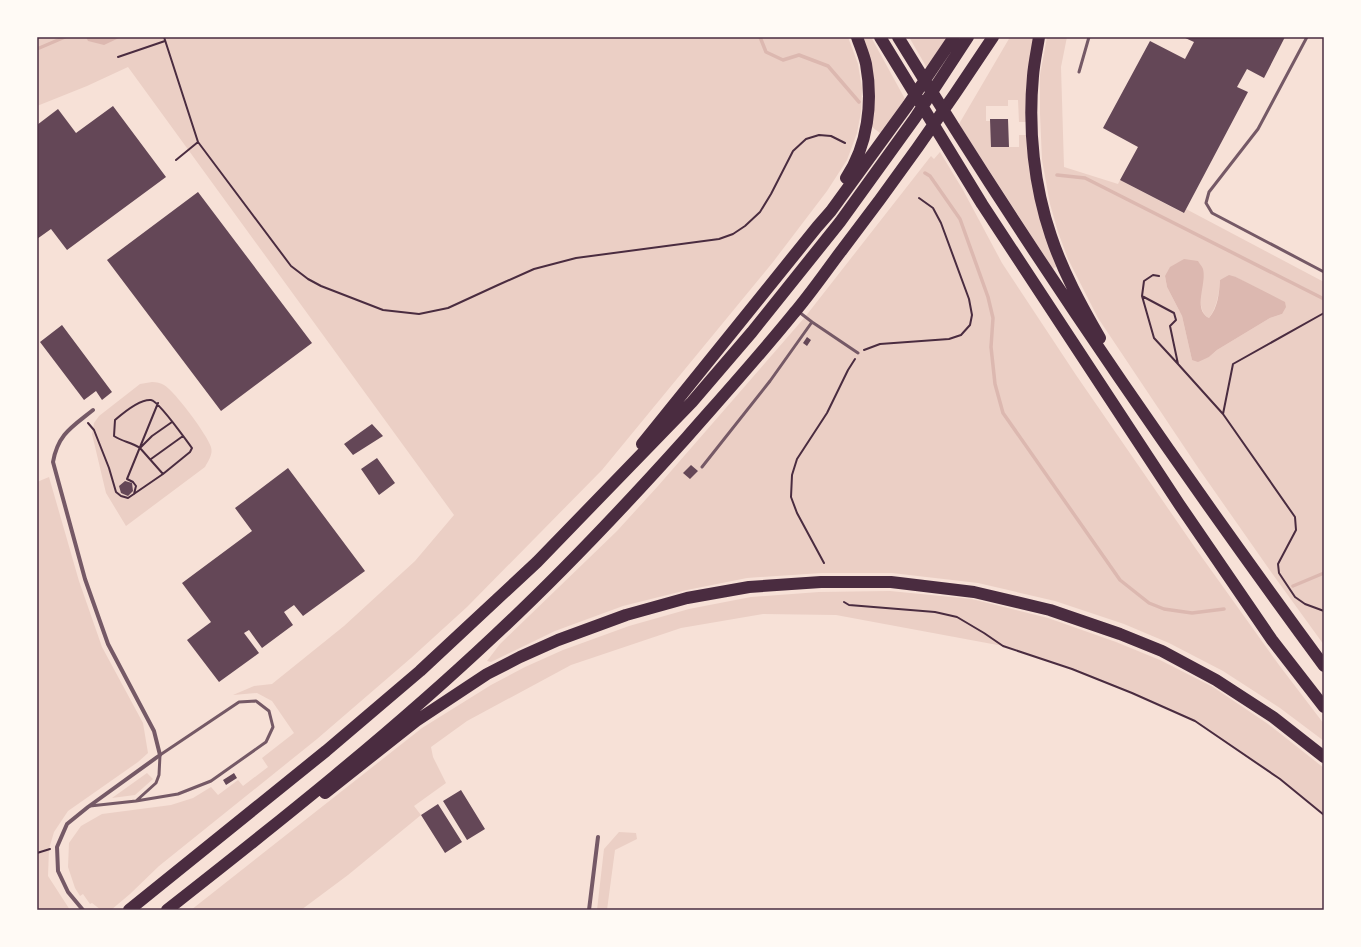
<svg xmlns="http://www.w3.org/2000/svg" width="1361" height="947" viewBox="0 0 1361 947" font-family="'Varela Round',sans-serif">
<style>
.green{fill:#ebcfc5;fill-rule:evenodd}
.water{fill:#dcb8b0}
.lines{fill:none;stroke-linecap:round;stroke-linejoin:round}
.stream{stroke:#dcb8b0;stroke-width:3.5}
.building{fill:#644757}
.path{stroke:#4a2c40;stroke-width:2}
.service{stroke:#755966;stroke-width:3}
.minor{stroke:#755966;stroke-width:4}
.motorway{stroke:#4a2c40;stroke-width:12}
.neatline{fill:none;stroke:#4a2c40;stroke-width:1.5}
</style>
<rect width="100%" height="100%" fill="#f7e1d7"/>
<path class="green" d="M37,37H848L858,64L862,88L861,112L857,133L847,160L827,191L773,262L602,470L467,607L411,658L317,739L159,866L130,894L111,910H101L92,903L90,904L83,894L80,896L75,888L68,867L69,843L81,826L102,814L171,805L193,798L211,787L218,795L238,780L243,786L268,767L262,758L294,733L272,701L257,693L233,695L254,686L272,684L344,626L415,561L454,515L128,67L87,86L37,106Z
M862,37H871L905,99L880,133L872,127Z
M909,37H947L927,68Z
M1010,37H1034L1026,122H1019L1018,100H1008V106H986V121H991V147H1019V135H1027L1057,266L1053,269L959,124Z
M1047,37H1067L1061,67L1064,167L1118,184L1120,180L1183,213L1186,209L1324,282V645L1269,569L1199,469L1098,318L1068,259L1058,232L1050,204L1042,160L1040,114V75ZM1203,270C1202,284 1195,311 1209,318C1217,307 1219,294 1220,280L1236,277L1245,282L1282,314L1270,318L1217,350L1209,357L1192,360L1182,316L1167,287L1165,276Z
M940,152L963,190L1002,263L1076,375L1196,549L1279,665L1324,724V741L1280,708L1223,671L1169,643L1124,624L1055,601L978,583L892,573H822L747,578L687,590L623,606L555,631L491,662L487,661L500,644L617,531L658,486L805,317L931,156L934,159Z
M152,382C156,382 161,383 164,385C174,390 208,436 211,447C213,454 209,460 205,467L126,526L106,493L92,434L94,423L99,416L140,384Z
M49,477L79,581L102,647L143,723L148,753L138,762L68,811L54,832L49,849L48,876L70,910H37V482Z
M890,591L972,599L1048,618L1116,642L1160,660L1213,687L1268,724L1324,768V815L1280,779L1195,721L1132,693L1072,669L1003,646L836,615L763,614L681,628L571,665L467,721L431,747L433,757L446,783L414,806L421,815L348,875L301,910H191L422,728L491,685L525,667L563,650L629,626L689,609L751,597L819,592Z
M147,773L153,779L135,795L112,798Z
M619,832L636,833L637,839L615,850L607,910H597L604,849Z"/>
<path class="water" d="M86,37H121L104,45L88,41Z
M1184,259L1198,261C1199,263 1202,266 1203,269C1207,284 1192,309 1209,318C1218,307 1219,294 1220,280L1229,275L1236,277L1285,302L1286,307L1282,314L1270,318L1217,350L1209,357L1198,362L1192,360L1182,316L1167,287L1165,276L1170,267Z"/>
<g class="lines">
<path class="stream" d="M760,37L766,52L783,60L799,55L828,66L859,102
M37,49L65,37
M925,173L930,176L960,219L988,297L993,318L991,347L995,384L1003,413L1120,580L1149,603L1164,609L1192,613L1224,609
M1057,175L1085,178L1324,299
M1293,586L1324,573"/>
</g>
<path class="building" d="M1183,37H1285L1264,78L1247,69L1237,87L1248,92L1184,213L1120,180L1138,147L1103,128L1150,41L1185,59L1194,42Z
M113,106L166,177L67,250L51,229L37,239V125L58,109L76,133Z
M990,119H1008L1009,147H991Z
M198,192L312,343L221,411L107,260Z
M62,325L112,392L102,400L96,391L84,400L40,342Z
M807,337L811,340L807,346L803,343Z
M372,424L383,436L353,455L344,444Z
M377,458L395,483L379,495L361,469Z
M691,465L698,471L690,479L683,473Z
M288,468L365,571L303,616L294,605L284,612L293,625L262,648L249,630L244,633L259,653L219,682L187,640L211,622L182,583L252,531L235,508Z
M125,481L132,483L133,491L128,496L121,493L119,486Z
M234,773L237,778L226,785L223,780Z
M461,790L485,829L467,840L443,801Z
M438,804L462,842L445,853L421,815Z"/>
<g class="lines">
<path class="path" d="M164,37L198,142L291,266L308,279L321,286L383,310L419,314L448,308L498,285L534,269L576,258L719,239L733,234L745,226L760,212L771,194L793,151L806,139L819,135L831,136L845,143
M118,57L165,41
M176,160L198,142
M1142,296L1144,281L1153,275L1159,276
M864,350L880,344L949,339L961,335L970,325L972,315L969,299L941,223L933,208L919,198
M1178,364L1154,338L1142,296L1174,313L1176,320L1170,326L1178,364L1223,414L1295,517L1296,530L1278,564L1279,573L1295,597L1305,604L1324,611
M1223,414L1233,364L1324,313
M88,423L94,430L109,468L116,492L121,496L128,498L163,474L190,452L192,448C185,439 159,401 151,400C140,399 123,413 115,420L114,436C123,442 131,442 140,448L152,436L172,422
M140,448L163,474
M151,459L183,436
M134,494L136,486L133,482L127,479L158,403
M824,563L797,513L791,497L792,475L797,459L827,413L848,370L855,359
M844,602L849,605L935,612L957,617L984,633L1003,646L1072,669L1132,693L1195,721L1280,779L1324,815
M37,853L50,849"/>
<path class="service" d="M1307,37L1258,129L1209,192L1206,203L1212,213L1324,272
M1079,72L1089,37
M799,312L812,322
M702,467L770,381L812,322L858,353
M256,701L269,711L273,727L266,742L211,781L178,794L136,801L156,783L159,775L160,755L239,702Z
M90,806L136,801"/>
<path class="minor" d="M83,910L68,892L58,871L57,847L67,824L88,807L160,755L154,731L108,644L85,579L53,462C58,434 72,427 93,410
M589,910L598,837"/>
<path class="motorway" d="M880,37L982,204L1179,504L1272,640L1324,707
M898,37C1030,253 1174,462 1324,666
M1039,37C1037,50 1034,63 1033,76C1028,129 1034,186 1051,236C1063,272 1081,305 1100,338
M846,178C868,145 873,102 866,64C864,55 860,46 857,37
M642,444L817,227L831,211L908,105L954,37
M325,793L416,721L487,674L520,657L558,640L626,615L687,598L749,587L821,582H891L974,592L1050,610L1120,634L1162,651L1216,680L1273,717L1324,757
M129,910L326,751L420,671L537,562L692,402L752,332L840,222L915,118L968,37
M167,910C278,823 390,734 493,637C561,574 625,506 687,437C723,396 760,355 794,313C811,293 826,271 842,250C895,181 945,110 993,37"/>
</g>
<rect width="1361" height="947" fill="none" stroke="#fffaf5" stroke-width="76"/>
<rect x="38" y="38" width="1285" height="871" class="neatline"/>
</svg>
